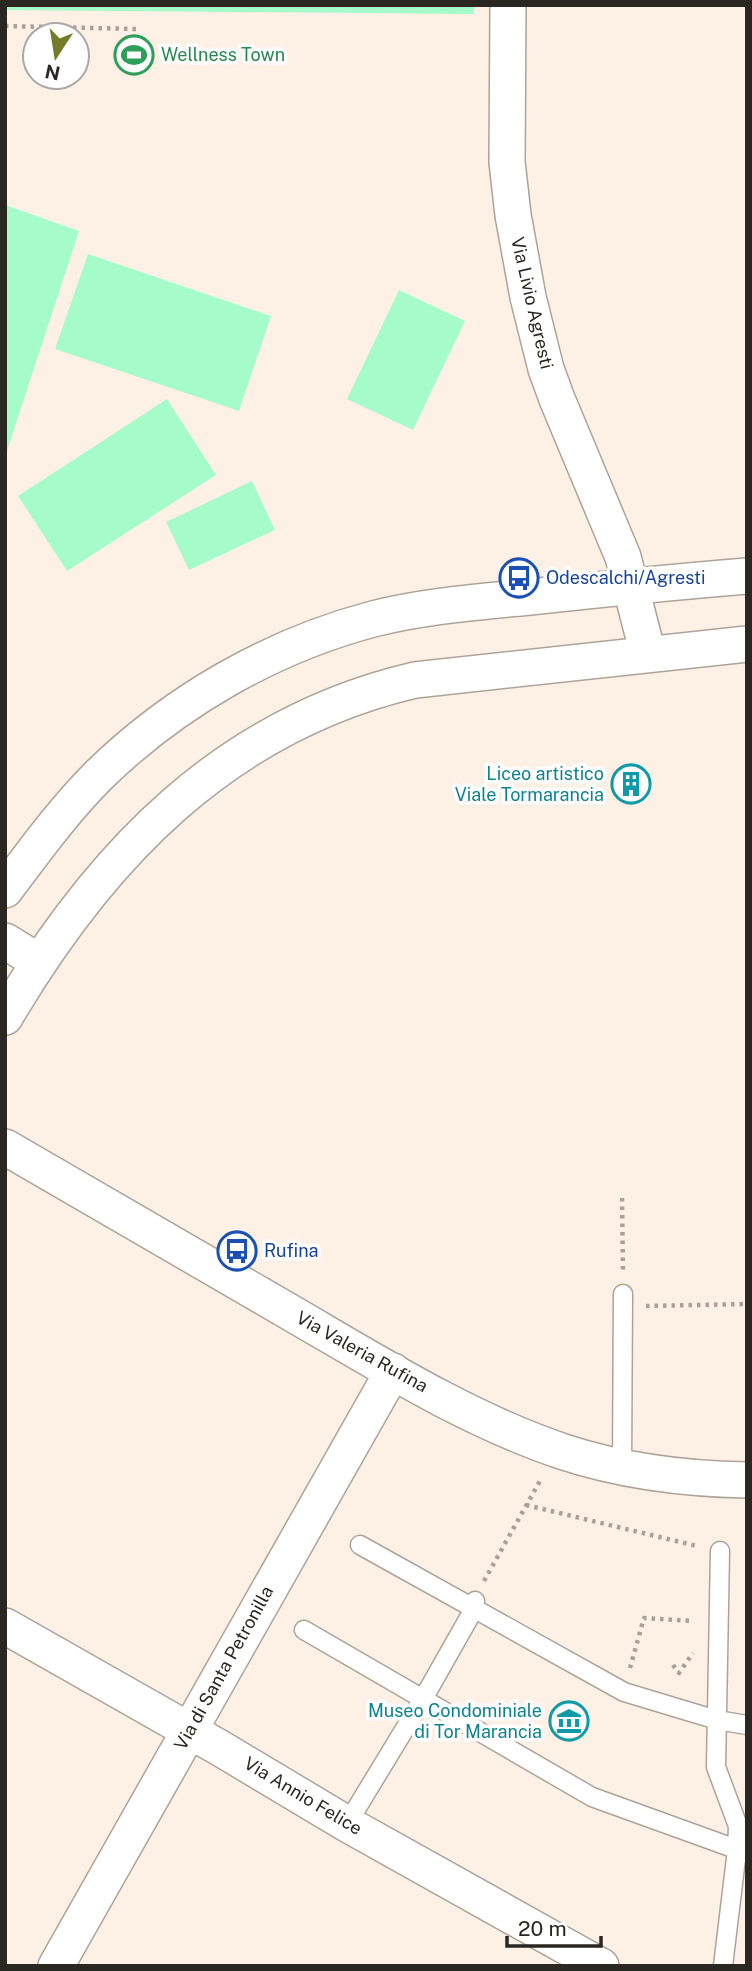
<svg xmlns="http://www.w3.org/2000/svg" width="752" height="1971" viewBox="0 0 752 1971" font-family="'Public Sans',sans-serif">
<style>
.pitch{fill:#a6fbca}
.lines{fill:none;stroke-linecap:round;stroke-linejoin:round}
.service-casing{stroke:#aea399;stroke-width:21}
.minor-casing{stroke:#aea399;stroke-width:38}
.path{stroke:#a9a198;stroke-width:4.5;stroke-dasharray:3.5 5;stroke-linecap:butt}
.service{stroke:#fff;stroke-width:18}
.minor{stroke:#fff;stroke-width:35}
.labels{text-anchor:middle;stroke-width:7;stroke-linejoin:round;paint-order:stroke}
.leisure-label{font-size:18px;fill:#27864d;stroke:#fff;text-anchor:start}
.street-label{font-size:18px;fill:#2a2622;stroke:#fff}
.transit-label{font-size:18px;fill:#164399;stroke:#fff;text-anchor:start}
.culture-label{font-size:18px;fill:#0d838f;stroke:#fff;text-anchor:end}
</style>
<rect width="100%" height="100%" fill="#fdf1e6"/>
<path class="pitch" d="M5,5H474V14L5,10Z
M5,205L79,231L5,457Z
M88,254L271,316L239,411L55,349Z
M399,290L465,321L413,430L347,399Z
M167,399L216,475L67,571L18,496Z
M252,481L275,530L189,570L166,522Z"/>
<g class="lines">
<g class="service-casing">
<path id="service" d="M622,1467L623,1294
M360,1545L624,1692L717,1720L747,1725
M720,1551L716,1767L738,1826L737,1850L723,1966
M304,1630L592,1797L747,1853
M347,1824L423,1699L474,1609L475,1601"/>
</g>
<g class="minor-casing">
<path id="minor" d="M508,5L507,162L513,215L528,297L546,369L557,399L623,557L648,654
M5,890C35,850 64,810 99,775C175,701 271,646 373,619C424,606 478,602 530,597C603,589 674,582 747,576
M5,941L39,962
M5,1017C101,854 226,724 415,680L747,644
M5,1147C97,1200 189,1253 281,1307C371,1359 465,1419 564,1452C622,1471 686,1479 747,1480
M5,1626L220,1748L347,1824L601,1966
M56,1966L393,1371"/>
</g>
<path class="path" d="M5,26L136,29
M622,1198L623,1272
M646,1306L747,1304
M526,1505L697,1546
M484,1581L541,1479
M673,1665L679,1673L693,1653
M630,1668L644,1618L694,1621"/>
<use href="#service" class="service"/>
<use href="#minor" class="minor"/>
</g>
<defs>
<g id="stadium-ring" transform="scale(2.0125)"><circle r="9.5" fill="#fff" stroke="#2e9e5b" stroke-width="1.5"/><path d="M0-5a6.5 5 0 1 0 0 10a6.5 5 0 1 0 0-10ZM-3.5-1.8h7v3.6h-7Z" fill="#2e9e5b"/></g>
<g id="bus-ring" transform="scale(2.0125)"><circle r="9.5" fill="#fff" stroke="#1a4fb4" stroke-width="1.5"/><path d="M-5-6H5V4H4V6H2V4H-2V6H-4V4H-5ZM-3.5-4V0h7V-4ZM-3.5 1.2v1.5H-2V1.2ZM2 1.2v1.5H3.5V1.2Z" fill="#1a4fb4"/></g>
<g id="building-ring" transform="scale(2.0125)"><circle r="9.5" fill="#fff" stroke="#0f9aa8" stroke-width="1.5"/><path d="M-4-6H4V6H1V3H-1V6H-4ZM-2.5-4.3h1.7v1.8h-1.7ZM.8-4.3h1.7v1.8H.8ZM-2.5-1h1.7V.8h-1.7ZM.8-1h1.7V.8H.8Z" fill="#0f9aa8"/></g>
<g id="museum-ring" transform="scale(2.0125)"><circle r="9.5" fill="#fff" stroke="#0f9aa8" stroke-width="1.5"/><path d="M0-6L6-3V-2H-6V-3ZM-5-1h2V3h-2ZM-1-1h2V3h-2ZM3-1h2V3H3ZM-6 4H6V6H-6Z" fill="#0f9aa8"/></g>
</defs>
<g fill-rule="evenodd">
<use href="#stadium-ring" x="134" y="55"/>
<use href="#bus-ring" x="519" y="578"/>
<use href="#building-ring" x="631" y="784"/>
<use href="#bus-ring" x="237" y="1251"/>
<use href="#museum-ring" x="569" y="1721"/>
</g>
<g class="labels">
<g class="leisure-label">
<text x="161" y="61">Wellness Town</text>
</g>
<g class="street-label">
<text transform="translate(532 303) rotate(77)" y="6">Via Livio Agresti</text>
<text transform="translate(362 1352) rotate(29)" y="6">Via Valeria Rufina</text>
<text transform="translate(224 1668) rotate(-61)" y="6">Via di Santa Petronilla</text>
<text transform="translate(303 1796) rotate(31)" y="6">Via Annio Felice</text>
</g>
<g class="transit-label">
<text x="546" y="584">Odescalchi/Agresti</text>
<text x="264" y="1257">Rufina</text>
</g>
<g class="culture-label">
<text x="604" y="780">Liceo artistico<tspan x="604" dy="21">Viale Tormarancia</tspan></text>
<text x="542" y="1717">Museo Condominiale<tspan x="542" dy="21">di Tor Marancia</tspan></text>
</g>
</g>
<rect width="752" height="1971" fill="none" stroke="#2a2622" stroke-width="14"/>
<g transform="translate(56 56) rotate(192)"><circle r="33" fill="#ffffff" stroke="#aaa8a7" stroke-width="2"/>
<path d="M0-5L12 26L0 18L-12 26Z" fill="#747c27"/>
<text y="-10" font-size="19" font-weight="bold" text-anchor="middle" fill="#2a2622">N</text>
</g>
<path d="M507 1936v10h94v-10" fill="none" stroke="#2a2622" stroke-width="3.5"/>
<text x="518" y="1936" font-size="21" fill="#2a2622" stroke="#ffffff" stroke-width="5" paint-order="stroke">20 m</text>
</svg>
